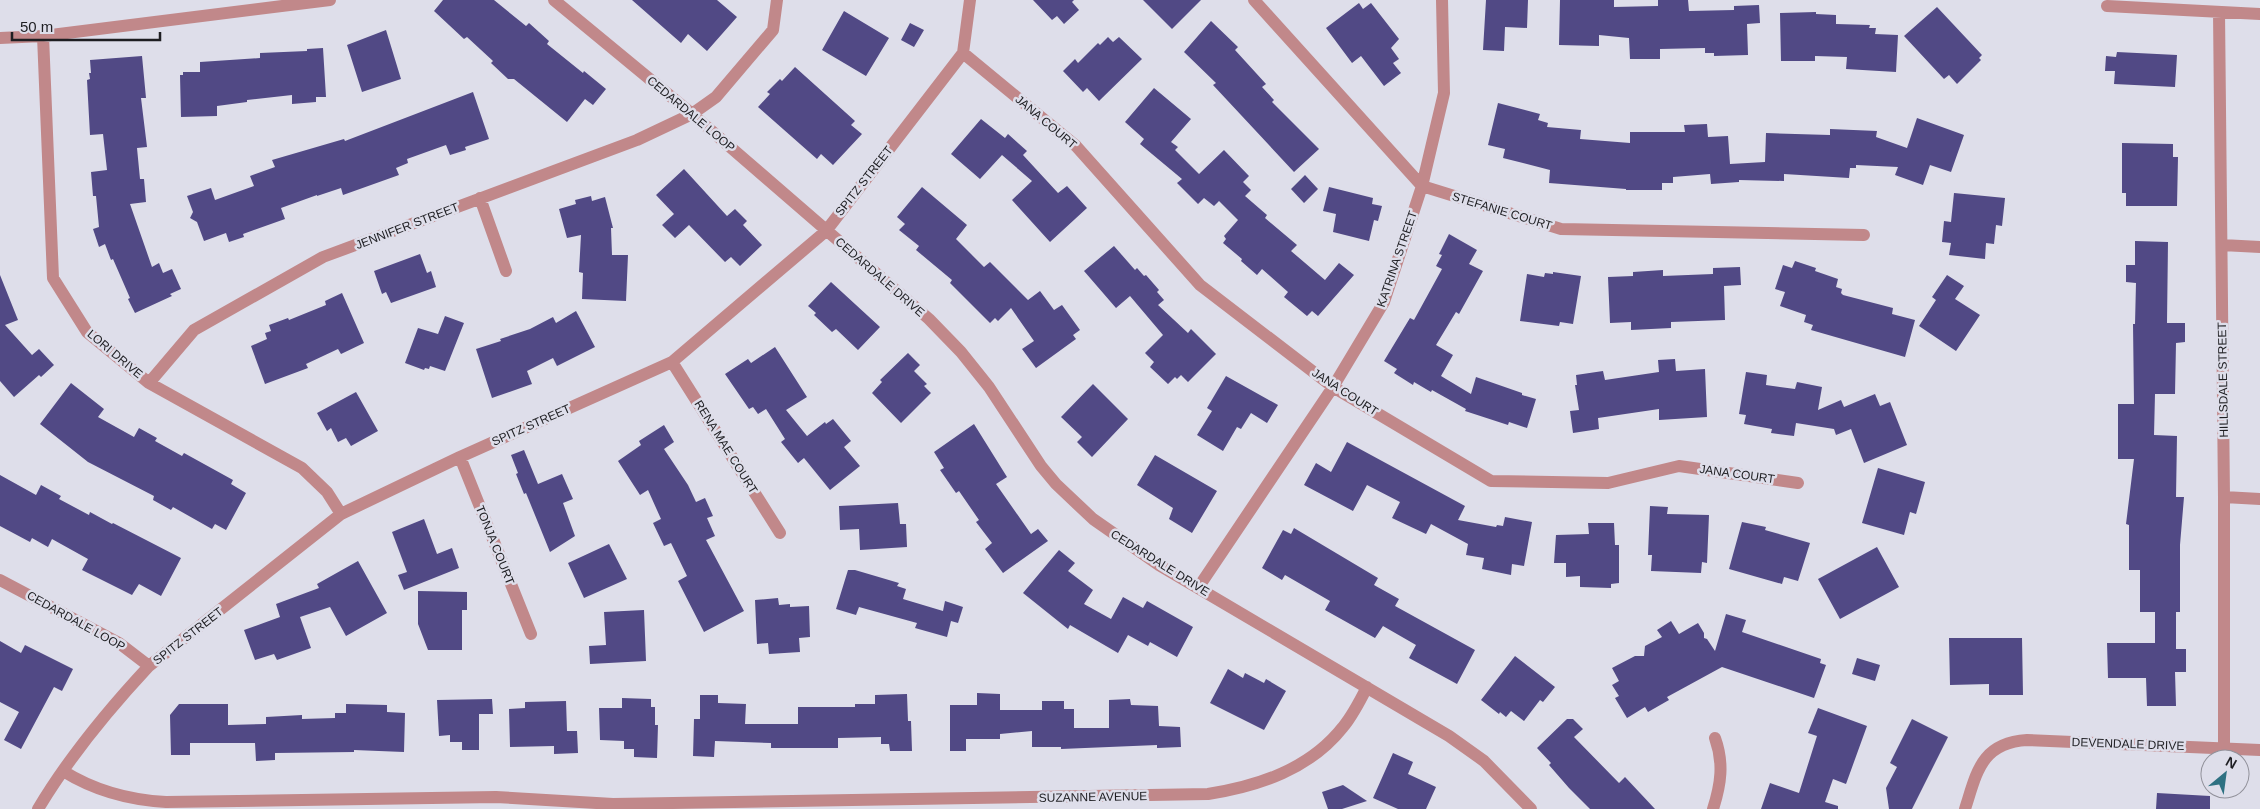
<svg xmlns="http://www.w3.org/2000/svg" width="2260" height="809" viewBox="0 0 2260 809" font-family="Helvetica,sans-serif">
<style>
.building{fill:#514985}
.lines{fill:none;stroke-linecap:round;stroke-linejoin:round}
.minor{stroke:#c1888a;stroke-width:12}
.labels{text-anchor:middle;stroke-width:5;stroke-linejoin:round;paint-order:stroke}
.street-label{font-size:12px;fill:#1e1e22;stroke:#dedeea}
</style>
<rect width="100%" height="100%" fill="#dedeea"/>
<path class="building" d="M443,0H494L526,26L529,23L549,41L547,44L583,73L584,71L606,89L593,105L585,99L567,122L514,79H508L491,63L493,61L467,37L464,39L434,11Z
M632,0H717L737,17L707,51L688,34L681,43Z
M1033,0H1074L1072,2L1079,10L1064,24L1057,16L1052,20Z
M1143,0H1201L1172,29Z
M1486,0H1528L1527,28L1505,27L1504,51L1483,50Z
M1560,0H1614V7L1658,6V0H1688L1689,11L1734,10V6L1759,5L1760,23L1747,24L1748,55L1714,56V53H1705V48L1660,49V59H1630L1629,38L1599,35V46L1559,45Z
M1359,3L1363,9L1371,3L1399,39L1391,48L1399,59L1393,63L1401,73L1384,86L1361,56L1352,63L1326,28Z
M1937,7L1982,55L1979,58L1981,60L1957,84L1949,75L1944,79L1904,36Z
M844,11L889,38L866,76L822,50Z
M1816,12V14L1836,15V24L1870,25L1869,28H1876L1875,34L1898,35L1896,72L1846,69L1847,57L1815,56V61H1781L1780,13Z
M1211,21L1238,47L1235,50L1266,84L1262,87L1274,100L1272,102L1319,149L1294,172L1213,85L1216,83L1184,52Z
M910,23L924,30L914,47L901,40Z
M386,30L401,79L362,92L347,45Z
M1108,37L1113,42L1119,37L1142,59L1099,101L1087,88L1083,92L1063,71L1075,59L1078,63L1098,43L1100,45Z
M323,48L326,97H316V102L292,104V95L247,100V102L217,106V116L181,117L180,75H183V72H200V62L260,58V53L307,51V49Z
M2117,52L2177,55L2175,87L2114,84L2115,71H2105L2106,56L2116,57Z
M142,56L146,98H141L147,147L137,148L140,179H144L146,202L130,204L152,267L159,263L163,273L172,269L181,289L170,294L172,296L135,313L128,299L130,298L113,259L111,260L105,244L99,247L93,229L99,227L96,196H93L91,172L107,170L103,134L90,135L87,80L90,79L89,73H91L90,60Z
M795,67L855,121L851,125L862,134L833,165L821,154L817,159L758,107L770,94L767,92L780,79L782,81Z
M1154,88L1191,119L1171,142L1178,147L1175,150L1199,174L1224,150L1249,176L1243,182L1251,190L1245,196L1267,215L1265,218L1297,245L1291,251L1325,280L1339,263L1354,275L1318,316L1312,311L1307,316L1284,297L1288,292L1262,269L1257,275L1241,261L1242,259L1223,243L1226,239L1224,236L1238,220L1219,201L1214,206L1204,198L1198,204L1177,183L1182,179L1140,144L1144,139L1125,122Z
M473,92L489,139L465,147L466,150L450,155L446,145L407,159L408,163L396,168L399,175L343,195L341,188L317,196V195L281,208L285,219L243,234L244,237L229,242L226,233L204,241L197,222L190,218L193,212L187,196L211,188L215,200L254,186L250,176L275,167L272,160L344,139L345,141Z
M1498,103L1540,114L1538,120L1548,123L1547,127L1581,130L1580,139L1630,143V132H1685L1684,125L1707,124L1708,137L1728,136L1730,164L1765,162L1766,133L1830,135V129L1877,131L1876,137L1907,148L1917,118L1964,135L1951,172L1930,165L1923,185L1895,175L1898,167L1856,165V168H1850L1849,178L1784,174V181L1739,180V182L1711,184L1710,174L1673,177V183H1662V190H1626V189L1549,183L1550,170L1503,158L1505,149L1488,145Z
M981,119L1005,138L1008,134L1027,151L1023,155L1058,193L1067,186L1087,208L1050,242L1012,200L1032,181L1002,155L980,179L951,154Z
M2122,143L2173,144V157H2178L2177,206H2126V193H2122Z
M684,169L727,216L735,209L747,221L743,225L762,245L740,266L731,257L725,262L689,225L675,238L662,225L674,214L656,195Z
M1305,175L1318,189L1304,203L1291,189Z
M922,187L967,225L956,239L984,267L990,262L1028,300L1040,291L1054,310L1062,305L1080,330L1073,335L1076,339L1036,368L1022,349L1034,341L1011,308L998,321L995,318L990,323L950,283L952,280L916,250L919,246L899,230L905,224L897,217Z
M1329,187L1373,198L1372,204L1382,206L1378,221L1374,220L1369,241L1333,232L1336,214L1323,211Z
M1954,193L2005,198L2002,226L1996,225L1994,244L1986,243L1985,259L1949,255L1951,243L1942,242L1944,221L1951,222Z
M591,196L592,201L605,197L613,228H611L612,255H628L626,301L582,299L583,273L579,272L581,235L567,238L559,209L576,204L575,200Z
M1449,234L1477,250L1469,264L1483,271L1459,314L1456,312L1436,345L1453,355L1441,376L1471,394L1476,377L1522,393V395L1536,399L1527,428L1509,422L1508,425L1465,411L1466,409L1432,390L1431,392L1414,382L1413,385L1394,373L1397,369L1384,361L1410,318L1414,320L1442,269L1436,266L1442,255L1439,254Z
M2135,241L2168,242L2167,323H2185V342L2176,343L2175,394H2155L2154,435L2177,436L2176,497H2184L2180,545V612H2176V649H2186V672H2175L2176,706H2147L2146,678H2108L2107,643H2155V612H2140V570H2129V525L2126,524L2134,459H2118V404H2134L2133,324H2135L2136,283L2126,282V265H2135Z
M1114,246L1135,270L1137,268L1144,276L1146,275L1159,290L1157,292L1164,300L1158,305L1188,333L1191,329L1216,354L1188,382L1181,375L1177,379L1175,377L1168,384L1150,367L1154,362L1145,353L1163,335L1130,296L1116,308L1084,271Z
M420,254L427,273L431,271L436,287L391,303L386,292L382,294L374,271Z
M1795,261L1816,268L1815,271L1838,279L1836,287L1842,289L1841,293L1843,295L1893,308L1892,314L1915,320L1905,357L1811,330L1813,325L1804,322L1806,315L1780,306L1785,292L1775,289L1783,265L1792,268Z
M1740,267L1741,285L1724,286L1725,320L1671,322V328L1631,330V322L1610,323L1608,277L1633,276V272L1663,270V276L1713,274V268Z
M1553,272L1581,276L1573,324L1560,322L1559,326L1520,321L1527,274L1544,277L1545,273L1553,274Z
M0,275L18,320L5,325L32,355L39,349L54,365L41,377L39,375L14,397L0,381Z
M1947,275L1964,286L1955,299L1980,315L1956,351L1919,326L1936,300L1932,297Z
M831,282L880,327L858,350L836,329L832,332L814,315L816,313L808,306Z
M342,293L364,343L341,354L338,349L306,364L308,368L265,384L251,346L267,339L265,333L271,331L269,325L288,318L289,320L326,305L325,301Z
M576,311L595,347L557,366L553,358L527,371L532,384L492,398L476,349L501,341L500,339L530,329L553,317L556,323Z
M445,316L464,323L445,371L430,366L429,369L425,368L424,370L405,363L418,328L438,334Z
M775,347L807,397L786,410L807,436L825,422L826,424L833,419L851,441L844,447L860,466L830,490L804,458L798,463L781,442L785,439L766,409L758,414L753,407L749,409L725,374L748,359L751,363Z
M908,353L920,365L914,371L927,384L924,386L931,393L901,423L872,393L882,382L880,380Z
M1675,359L1676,371L1705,369L1707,417L1659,420V409L1598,418L1599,429L1573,433L1570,411L1579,410L1575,385H1577L1576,375L1603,371L1605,380L1659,372L1658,360Z
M1746,372L1767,375L1766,385L1795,389L1797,382L1822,387L1818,410L1841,400L1844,407L1875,394L1880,406L1890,402L1907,445L1864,463L1851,429L1836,435L1834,429L1796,423L1794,436L1771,433L1772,429L1744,424L1746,415L1739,414Z
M1226,376L1278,405L1267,423L1251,413L1241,429L1237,427L1223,451L1197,435L1212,411L1207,408Z
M71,383L104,409L98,417L134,437L139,428L157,438L155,441L182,456L184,453L233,480L231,484L246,493L226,530L215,524L212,529L173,507L171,510L153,500L154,496L88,462L40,424Z
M1093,384L1128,419L1092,457L1077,442L1082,437L1061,417Z
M356,392L378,431L351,446L346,438L338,442L331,428L327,431L317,413Z
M974,424L1007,477L996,484L1031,534L1038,529L1048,541L1003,573L985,549L992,543L976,522L979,520L959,491L956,493L940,470L944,468L934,452Z
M664,425L674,442L664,449L688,485L696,502L705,498L713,516L707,518L715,536L706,540L744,611L704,632L678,581L687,576L671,543L664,546L653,523L661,519L648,490L640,495L618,461L641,445L639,441Z
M1347,442L1465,506L1458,520L1496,527L1497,525L1503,526L1505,517L1532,522L1524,566L1512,564L1511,575L1482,569L1484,558L1466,555L1468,544L1431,524L1426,534L1392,518L1400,502L1367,485L1353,511L1304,485L1316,463L1331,472Z
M524,450L538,484L562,474L573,499L563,503L575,536L550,552L526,493L524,494L516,474L518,473L511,455Z
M1155,455L1217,491L1192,533L1169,519L1173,508L1137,485Z
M1878,468L1925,482L1916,514L1910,512L1904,535L1862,523Z
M0,475L36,495L41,485L61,496L59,499L89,515L90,512L112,524L113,523L181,558L161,596L139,584L132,595L82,570L88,559L52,539L48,547L32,538L30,542L0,526Z
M898,503L900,524H906L907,547L860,550L859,529L840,530L839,506Z
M1650,506L1668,507L1667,514L1709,515L1707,563L1702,562L1701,573L1651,571L1652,555H1648Z
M424,519L437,554L452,548L459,568L404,590L398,575L407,572L392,532Z
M1742,522L1766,527L1765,530L1810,543L1798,581L1784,577L1782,584L1729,569Z
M1588,523H1614L1615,545H1619V583L1611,584V588L1580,587V576L1566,577V563H1554L1556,535L1589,534Z
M1294,528L1378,578L1374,585L1399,599L1395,606L1475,650L1457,684L1409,658L1416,645L1383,626L1375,638L1325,610L1330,601L1285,575L1282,580L1262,568L1283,530L1291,534Z
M609,544L627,579L584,598L568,563Z
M1877,547L1899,587L1840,619L1818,579Z
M1059,550L1075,563L1068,571L1093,590L1084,604L1111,619L1123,597L1143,608L1147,601L1193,627L1177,657L1150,642L1148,646L1128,635L1118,653L1070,625L1068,629L1023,593Z
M358,561L387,613L346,636L330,607L300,617L311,648L277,660L274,654L255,660L244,630L280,617L276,604L319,588L317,584Z
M848,570H855L899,583L897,586L906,589L903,599L943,611L945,601L963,607L958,623L951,621L947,637L915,628L917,623L859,607L856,615L836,609Z
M418,591L467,592V610H462V650H428L418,624Z
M778,598L779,605L790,604V607L809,606L810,637L799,638L800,652L769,654L768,643L757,644L755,600Z
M644,610L646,661L590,664L589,646L606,645L604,612Z
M1726,614L1746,620L1742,632L1821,659L1820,663L1826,665L1814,698L1722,667L1667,697L1669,700L1648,712L1645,707L1627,718L1615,698L1619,696L1612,685L1619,681L1612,668L1635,656H1644L1645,646L1662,637L1657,630L1671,621L1679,634L1698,623L1704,633V638L1707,639L1715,651Z
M1949,638H2022L2023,695H1989V684L1950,685Z
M0,641L21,653L25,645L73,669L62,691L54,687L21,749L4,740L19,712L0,702Z
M1515,656L1555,687L1543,702L1540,700L1524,721L1511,711L1506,717L1500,712L1499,714L1481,700Z
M1857,658L1880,665L1875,681L1852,674Z
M1228,669L1243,678L1245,673L1264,683L1266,679L1286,691L1264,730L1210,703Z
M977,693L1000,694V710H1042V701H1064V709H1074V728H1109V700L1130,699L1131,705L1158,706L1159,726L1180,727L1181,747L1157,748V745L1061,749V747H1032V731L1000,734V739H966V751H950V705H977Z
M907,694L908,721H911L912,751H890L889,744H881V737L838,738V748H771V743L715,741L714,757L693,756L694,719H700V695H718V703L746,704L745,724H798V707H855V704H875V695Z
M622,698L651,699V707H655V725H658L657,758L634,757V749H624V741L600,740L599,708H622Z
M492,699L493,714H479V750H462V742H450V735L439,736L437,700Z
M566,701L567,731H577L578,753L554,754V746L510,747L509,709L525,708V702Z
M179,704H228V725L266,724V717L302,715V719L335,718V713H346V704L387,705V712L405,713L404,752L354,750V752L275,753V760L256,761L255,743H190V755H171L170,715Z
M1818,708L1867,726L1846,784L1833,779L1825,802L1838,806V809H1761L1770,783L1799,793L1817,736L1808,733Z
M1567,719H1573L1583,729L1574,737L1619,783L1625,777L1655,809H1590L1569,788L1549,765L1551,763L1537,748Z
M1912,719L1948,737L1912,809H1889L1886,788L1897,767L1890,763Z
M1393,753L1413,762L1408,774L1436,787L1426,809H1398L1373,798Z
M1343,785L1367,801L1342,809H1328L1322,792Z
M2157,793L2210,796V809H2156Z"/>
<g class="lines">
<path class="minor" d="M554,0L692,114L929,319L961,352L989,387L1041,466L1056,484L1093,519L1159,565L1449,736L1484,761L1531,809
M1254,0L1422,186L1561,229L1864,235
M2107,6L2260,14
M2219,12L2224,497V748
M43,36L53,278L87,332L149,383L302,468L327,492L341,514
M0,38L43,36L330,0
M963,53L1076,146L1200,285L1333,387L1491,481L1608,483L1679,466L1798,483
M480,198L506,271
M2222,245L2260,247
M672,362L780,533
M149,383L194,330L323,257L637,140L692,114L716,97L773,30L777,0
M460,457L531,634
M2224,497L2260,499
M0,580L119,643L149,666
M1198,588L1333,387L1384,302L1422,186L1444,93L1442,0
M63,771C95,791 129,800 166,802L496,797L613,804L1208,794C1259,786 1310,769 1343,727C1353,715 1360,701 1367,687
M38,809C69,757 108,710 149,666L341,514L460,457L672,362L826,231L963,53L970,0
M1713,809C1721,784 1724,763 1715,738
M1965,809C1977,772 1981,743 2027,740L2260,750"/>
</g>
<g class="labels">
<g class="street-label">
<text transform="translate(691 114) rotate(40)" y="4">CEDARDALE LOOP</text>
<text transform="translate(1046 122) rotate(40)" y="4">JANA COURT</text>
<text transform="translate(864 181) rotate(-52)" y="4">SPITZ STREET</text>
<text transform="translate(1502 211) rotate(17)" y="4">STEFANIE COURT</text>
<text transform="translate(407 226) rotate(-21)" y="4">JENNIFER STREET</text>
<text transform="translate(1397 259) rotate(-71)" y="4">KATRINA STREET</text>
<text transform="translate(880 277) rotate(41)" y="4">CEDARDALE DRIVE</text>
<text transform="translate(115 354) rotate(40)" y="4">LORI DRIVE</text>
<text transform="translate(2223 380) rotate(-91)" y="4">HILLSDALE STREET</text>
<text transform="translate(1345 392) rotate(33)" y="4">JANA COURT</text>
<text transform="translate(531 425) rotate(-24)" y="4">SPITZ STREET</text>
<text transform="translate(726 447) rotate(58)" y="4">RENA MAE COURT</text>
<text transform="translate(1737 474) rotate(8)" y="4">JANA COURT</text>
<text transform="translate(495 545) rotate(68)" y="4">TONJA COURT</text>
<text transform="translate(1160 563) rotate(32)" y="4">CEDARDALE DRIVE</text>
<text transform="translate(76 621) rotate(29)" y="4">CEDARDALE LOOP</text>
<text transform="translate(188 636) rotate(-38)" y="4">SPITZ STREET</text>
<text transform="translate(2128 744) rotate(2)" y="4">DEVENDALE DRIVE</text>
<text transform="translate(1093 797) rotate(-1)" y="4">SUZANNE AVENUE</text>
</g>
</g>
<g transform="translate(2225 774) rotate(29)"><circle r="24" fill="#dedeea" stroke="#91919a"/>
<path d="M0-4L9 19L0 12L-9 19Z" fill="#2e7182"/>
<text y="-8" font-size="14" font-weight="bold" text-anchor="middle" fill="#1e1e22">N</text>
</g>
<path d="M12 32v8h148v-8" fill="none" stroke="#1e1e22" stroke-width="2.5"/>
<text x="20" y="32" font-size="15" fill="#1e1e22" stroke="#dedeea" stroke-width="4" paint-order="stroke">50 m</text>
</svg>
